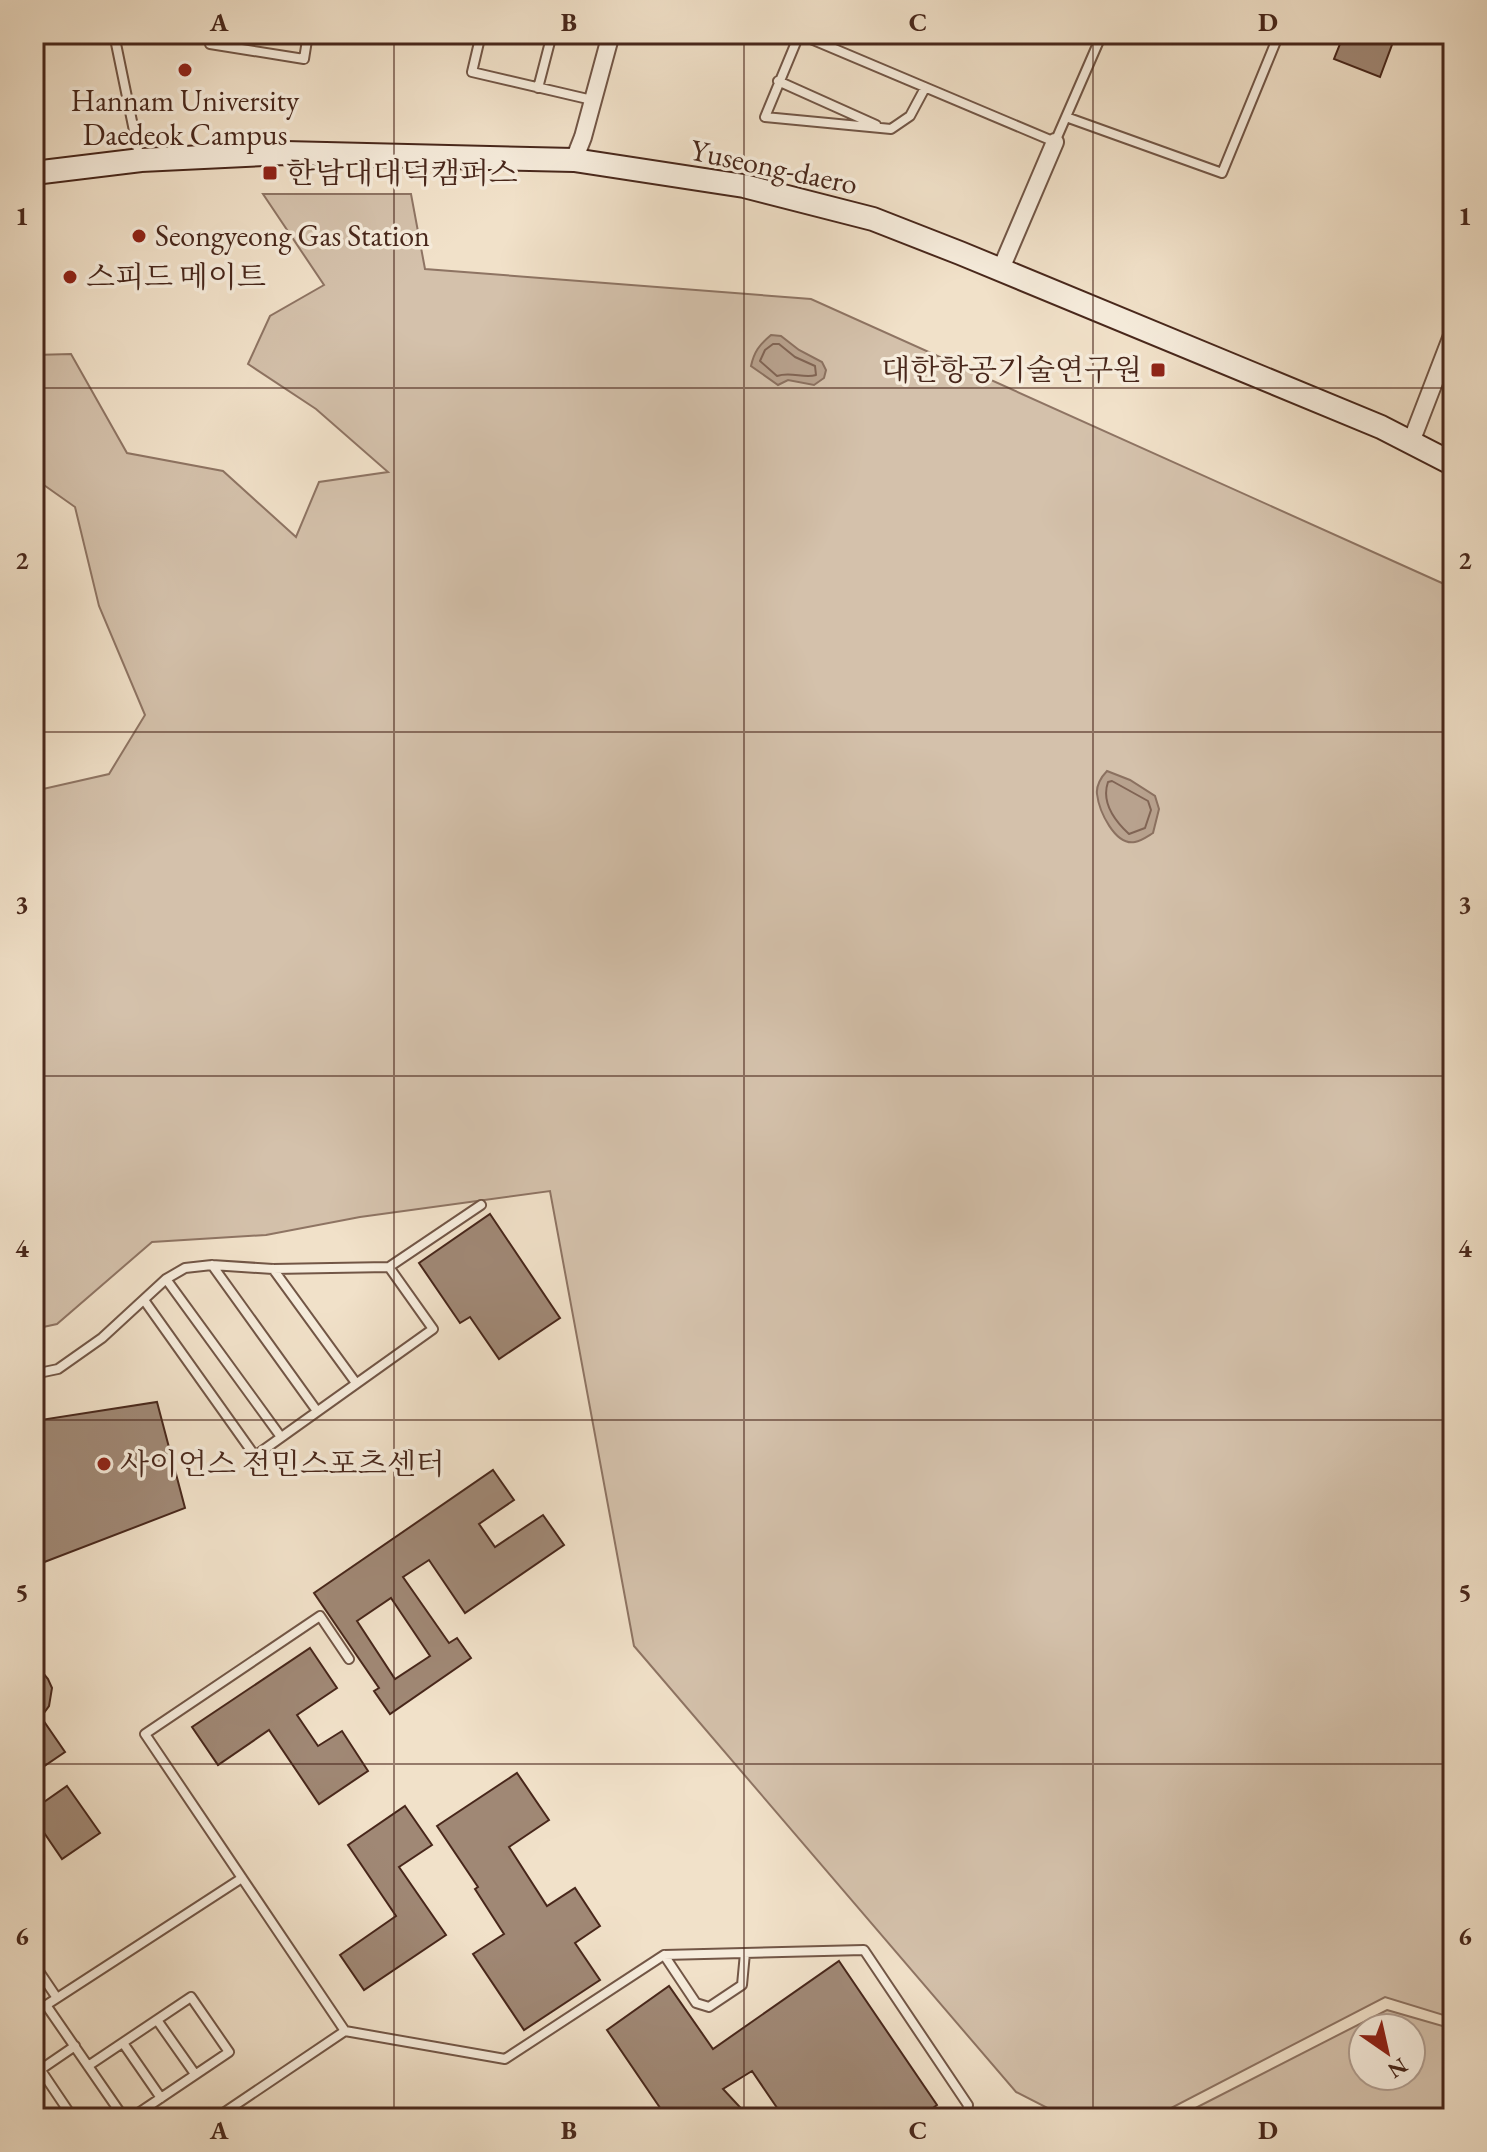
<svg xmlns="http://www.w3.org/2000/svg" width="1487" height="2152" viewBox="0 0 1487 2152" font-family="'EB Garamond','Noto Serif KR',serif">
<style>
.green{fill:#d4c1ab;stroke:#8e7463;stroke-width:2;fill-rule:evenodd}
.water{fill:#b8a28e;stroke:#8b7160;stroke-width:2}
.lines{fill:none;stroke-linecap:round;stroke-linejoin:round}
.shore{stroke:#806454;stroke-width:2}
.building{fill:#a08875;stroke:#48271b;stroke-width:2;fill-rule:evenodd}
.service-casing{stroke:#725646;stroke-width:12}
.minor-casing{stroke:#725646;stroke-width:20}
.secondary-casing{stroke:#48271b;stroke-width:26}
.service{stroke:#f6ecdc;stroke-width:8}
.minor{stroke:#f6ecdc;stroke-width:16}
.secondary{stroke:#f6ecdc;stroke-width:22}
.grid{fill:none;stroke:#48271b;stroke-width:2;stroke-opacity:0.55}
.poi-dot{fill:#8f2418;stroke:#f6ecdc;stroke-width:3}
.labels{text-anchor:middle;stroke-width:7;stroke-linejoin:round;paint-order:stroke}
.poi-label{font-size:30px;fill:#48271b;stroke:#f6ecdc;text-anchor:start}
.street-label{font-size:30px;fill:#48271b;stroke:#f6ecdc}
.neatline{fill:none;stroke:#48271b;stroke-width:3}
.grid-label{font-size:26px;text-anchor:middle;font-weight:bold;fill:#48271b}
</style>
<rect width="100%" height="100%" fill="#f1e1c9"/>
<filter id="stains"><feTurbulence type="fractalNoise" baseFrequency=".0025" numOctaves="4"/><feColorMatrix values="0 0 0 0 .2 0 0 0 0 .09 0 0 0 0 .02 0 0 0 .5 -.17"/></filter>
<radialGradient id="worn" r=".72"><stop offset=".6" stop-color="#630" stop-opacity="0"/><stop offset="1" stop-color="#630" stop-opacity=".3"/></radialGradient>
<path class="green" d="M263,194H411L425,269L811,299L1453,588V2018L1385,1997L1152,2118H1067L1016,2092L634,1646L550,1191L360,1217L266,1235L152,1242L57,1324L34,1329V791L109,774L145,715L99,606L75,507L34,478V355L71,354L127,453L223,471L296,537L319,482L388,472L316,409L248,364L270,316L324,285Z
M1387,2010L1453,2029V2118H1176ZM1363,2028H1411V2076H1363Z"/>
<path class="water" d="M771,335L781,336L799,350L822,362L826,370L824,378L814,385L788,380L778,385L751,366C754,352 759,345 771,335Z
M1107,771L1130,780L1155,796L1159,809L1153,833C1148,836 1141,841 1135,842C1115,846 1099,811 1097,794C1096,786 1101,777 1107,771Z"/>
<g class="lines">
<path class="shore" d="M773,344H779L795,357L815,366L816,375C804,379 791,371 777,376L760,361L765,350Z
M1112,781L1148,801L1151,810L1145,828L1129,834C1115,821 1101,802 1108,782Z"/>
</g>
<path class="building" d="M1344,34H1396L1380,77L1334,59Z
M490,1214L560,1318L499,1359L470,1317L460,1323L419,1263Z
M157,1402L185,1508L34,1566V1421Z
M493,1470L514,1500L479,1524L495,1547L543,1515L564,1545L465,1613L429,1560L403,1577L449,1643L457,1638L471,1658L390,1714L374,1691L379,1688L314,1593ZM391,1598L430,1656L395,1679L357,1621Z
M310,1648L337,1688L297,1715L318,1746L342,1731L368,1771L319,1804L269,1730L218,1765L192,1727Z
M34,1662L48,1679L52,1688L49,1706L41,1717L65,1752L34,1773Z
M517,1773L549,1820L509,1847L547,1906L575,1888L600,1926L575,1943L600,1980L524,2030L473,1954L504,1934L475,1889L478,1887L437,1826Z
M67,1786L100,1833L62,1859L34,1818V1809Z
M405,1806L432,1845L399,1867L446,1935L364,1990L340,1955L396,1916L348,1845Z
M839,1961L937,2105L919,2118H784L752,2071L723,2089L750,2118H667L607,2030L669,1986L713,2049Z"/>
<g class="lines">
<g class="service-casing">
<path id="service" d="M114,34L140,160
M211,34L210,44L304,59L308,34
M481,34L472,72L592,100
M534,34L551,38L538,88
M799,34L1055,142L1102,34
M799,35L765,117L891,129L910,116L925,88
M778,81L876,125
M1066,117L1222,173L1279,34
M212,1265L317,1411
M273,1269L356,1383
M166,1279L281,1437
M144,1300L255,1456L433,1329L389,1267
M34,1374L58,1369L102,1338L166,1279L185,1268L212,1265L273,1269L389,1267L481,1205
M664,1955L696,2003L709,2007L742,1985L745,1953
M34,1964L57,1998
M46,2005L124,2118
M34,2013L242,1878
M157,2020L195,2074
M345,2031L145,1734L320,1616L349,1659
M123,2043L161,2098
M88,2066L191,1997L229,2052L131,2118
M40,2069L73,2118
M34,2074L75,2046
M53,2118L67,2109
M216,2118L345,2031L505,2059L664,1955L864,1950L968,2105L966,2118"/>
</g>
<g class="minor-casing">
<path id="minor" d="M574,160L583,137L611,34
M1000,271L1055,142
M1411,442L1453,333"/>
</g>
<g class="secondary-casing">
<path id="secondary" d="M34,173L141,160L285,153L574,160L744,186L873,219L960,253L1381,427L1453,464"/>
</g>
<use href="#service" class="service"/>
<use href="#minor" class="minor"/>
<use href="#secondary" class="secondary"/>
</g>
<path class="grid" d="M394,34V2118M744,34V2118M1093,34V2118M34,388H1453M34,732H1453M34,1076H1453M34,1420H1453M34,1764H1453"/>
<g class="poi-dot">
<circle cx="185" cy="70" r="8"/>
<rect x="262" y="165" width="16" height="16" rx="4"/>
<circle cx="139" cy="236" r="8"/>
<circle cx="70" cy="277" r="8"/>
<rect x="1150" y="362" width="16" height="16" rx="4"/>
<circle cx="104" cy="1464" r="8"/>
</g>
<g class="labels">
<g class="poi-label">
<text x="185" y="111" text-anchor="middle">Hannam University<tspan x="185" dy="34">Daedeok Campus</tspan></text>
<text x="286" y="183">한남대대덕캠퍼스</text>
<text x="155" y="246">Seongyeong Gas Station</text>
<text x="86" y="287">스피드 메이트</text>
<text x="1142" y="380" text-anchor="end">대한항공기술연구원</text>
<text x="120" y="1474">사이언스 전민스포츠센터</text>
</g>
<g class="street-label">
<text transform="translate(774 167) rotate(12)" y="10">Yuseong-daero</text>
</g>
</g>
<rect width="1487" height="2152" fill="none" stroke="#f1e1c9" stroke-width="88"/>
<g transform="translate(1387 2052) rotate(146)"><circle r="38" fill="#f6ecdc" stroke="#b09d8f" stroke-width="2"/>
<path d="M0-6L14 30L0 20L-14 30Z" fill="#8f2418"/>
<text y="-12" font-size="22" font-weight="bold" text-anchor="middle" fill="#48271b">N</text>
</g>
<rect x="44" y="44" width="1399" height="2064" class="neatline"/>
<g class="grid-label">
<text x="219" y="31">A</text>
<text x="569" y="31">B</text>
<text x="918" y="31">C</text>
<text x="1268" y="31">D</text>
<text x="22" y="225">1</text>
<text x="1465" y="225">1</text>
<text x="22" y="569">2</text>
<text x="1465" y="569">2</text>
<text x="22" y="913">3</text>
<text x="1465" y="913">3</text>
<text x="22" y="1257">4</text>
<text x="1465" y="1257">4</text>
<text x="22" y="1601">5</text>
<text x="1465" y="1601">5</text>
<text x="22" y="1945">6</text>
<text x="1465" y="1945">6</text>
<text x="219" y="2139">A</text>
<text x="569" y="2139">B</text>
<text x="918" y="2139">C</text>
<text x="1268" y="2139">D</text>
</g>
<rect width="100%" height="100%" filter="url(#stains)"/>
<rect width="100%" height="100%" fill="url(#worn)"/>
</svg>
